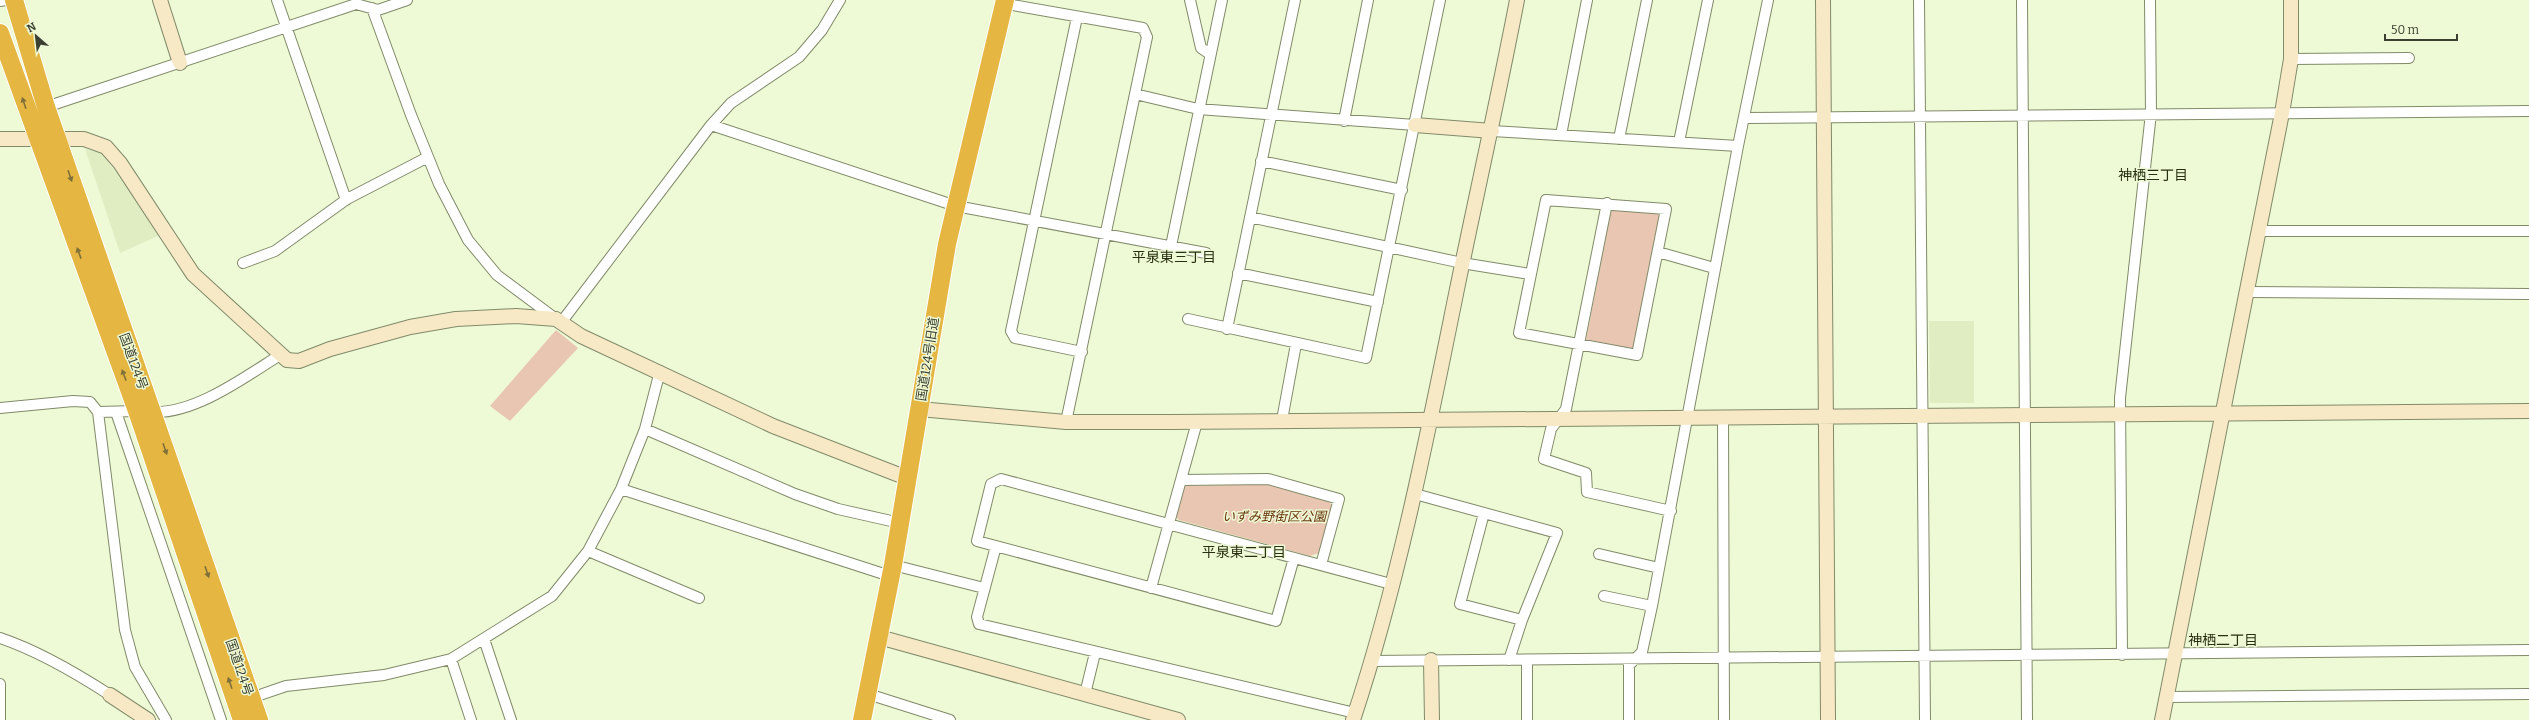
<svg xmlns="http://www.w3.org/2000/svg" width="2529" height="720" viewBox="0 0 2529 720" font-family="Bitter,'Noto Sans JP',serif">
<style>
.built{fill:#e0edc2}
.green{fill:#e9c6b2}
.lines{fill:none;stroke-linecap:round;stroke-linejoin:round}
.street-casing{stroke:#818a69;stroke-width:12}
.secondary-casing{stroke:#818a69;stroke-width:16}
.highway-casing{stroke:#fff;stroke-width:20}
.street{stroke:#fff;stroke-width:10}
.secondary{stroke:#f7e9c6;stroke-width:14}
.highway{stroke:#e5b742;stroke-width:18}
.oneway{fill:#7f6f38}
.labels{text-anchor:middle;stroke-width:3;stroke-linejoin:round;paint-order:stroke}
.street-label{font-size:13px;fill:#3b3f31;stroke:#eef9d5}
.park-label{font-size:13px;font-style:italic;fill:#68340c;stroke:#eef9d5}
.neighbourhood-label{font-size:14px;fill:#282f12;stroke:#eef9d5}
</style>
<rect width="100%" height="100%" fill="#eef9d5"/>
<path class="built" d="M85,149L102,153L160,235L120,253Z
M1929,321H1974V403H1930Z"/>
<path class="green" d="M1611,209L1660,213L1634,350L1586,340Z
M556,330L578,348L510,421L490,406Z
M1271,484L1328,501L1332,505L1319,553L1310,556L1179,520L1176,517L1185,486Z"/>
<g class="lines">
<g class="street-casing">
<path id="street" d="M277,0L346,200
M1190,0L1201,48L1210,54
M1919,0L1925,720
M2022,0L2027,720
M0,1L6,0
M1001,3L1143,28L1147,37L1066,422
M372,8L411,115L439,184L468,240L497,275L556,319L563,320L711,125L731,103L799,57L822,30L840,0
M1077,17L1011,331L1015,338L1082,352
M2291,59L2409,58
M1135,94L1198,109L1415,125
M46,107L356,4L378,10L407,0
M1745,118L2529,111
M1344,121L1368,0
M711,125L956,206L1206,253
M1492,131L1738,146
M1561,135L1587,0
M1619,139L1647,0
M1679,142L1708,0
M1261,161L1402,190
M1546,200L1666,209L1637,355L1519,333Z
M1607,203L1566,409L1551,429L1544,459L1586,473L1587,492L1671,511
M1250,217L1462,263L1530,274
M2258,231H2529
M1171,246L1222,0
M1658,252L1714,268
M243,263L275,251L347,199L428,157
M1238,273L1378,302
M2247,292L2529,294
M1188,319L1366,358L1440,0
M1227,329L1295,0
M0,408L73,401L90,402L98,412L125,630L135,667L166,720
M98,412L137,411
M116,412L221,720
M153,412C195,414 245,377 280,355
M1723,418L1724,720
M1282,420L1296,344
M645,429L795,494L838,509L900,523
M1181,480L1268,479L1339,499L1321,565
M621,489L890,576
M1415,494L1557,533L1522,620L1509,660
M1484,513L1460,604L1522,620
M996,546L977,617L979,624L1355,713
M588,551L699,598
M1599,554L1659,568
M1294,558L1276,621L977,541L991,484L1001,479L1391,584
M893,565L984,588
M1151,588L1197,422
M1604,596L1652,606
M0,638C39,651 76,673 110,695
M484,639L511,720
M2122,655L2120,398L2151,113L2150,0
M451,659L471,720
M1527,660V720
M1371,661L2529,650
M0,684V720
M868,694L950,720
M1085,694L1095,653
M2166,697L2529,694
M251,698L286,686L384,675L451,659L552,596L588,551L621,489L645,429L660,371
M1629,720V665L1642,652L1652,606L1738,146L1768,0"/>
</g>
<g class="secondary-casing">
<path id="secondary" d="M160,0L180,63
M1823,0L1828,720
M1415,125L1492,131
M0,139H84L106,147L120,163L193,274L287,360L299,361L330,349L410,327L456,319L516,316L556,319L581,336L773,426L907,478
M919,409L1066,422H1170L2529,411
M879,637L1178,720
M1431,660L1432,720
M110,695L148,720
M1353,720C1399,581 1427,437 1456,294C1476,196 1498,99 1517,0
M2162,720L2282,113L2291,59V0"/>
</g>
<g class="highway-casing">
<path id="highway" d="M14,0L46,107L259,720
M0,33L137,411L242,720
M862,720L893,565L947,244L1005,0"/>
</g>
<use href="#street" class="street"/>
<use href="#secondary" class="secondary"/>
<use href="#highway" class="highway"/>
</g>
<defs><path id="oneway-solid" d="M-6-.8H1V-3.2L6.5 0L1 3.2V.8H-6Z"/></defs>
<g class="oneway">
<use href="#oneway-solid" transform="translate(24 103) rotate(-109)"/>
<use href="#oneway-solid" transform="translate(70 176) rotate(71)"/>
<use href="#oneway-solid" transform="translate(79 253) rotate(-110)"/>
<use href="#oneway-solid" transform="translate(124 375) rotate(-110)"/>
<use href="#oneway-solid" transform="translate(165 449) rotate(71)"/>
<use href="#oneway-solid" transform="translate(207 572) rotate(71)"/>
<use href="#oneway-solid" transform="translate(230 683) rotate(-109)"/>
</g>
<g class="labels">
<g class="street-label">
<text transform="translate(927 359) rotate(-81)" y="5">国道124号旧道</text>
<text transform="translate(134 361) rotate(70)" y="5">国道124号</text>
<text transform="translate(240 667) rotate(71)" y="5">国道124号</text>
</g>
<g class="park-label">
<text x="1274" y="521">いずみ野街区公園</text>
</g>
<g class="neighbourhood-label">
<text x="2153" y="180">神栖三丁目</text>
<text x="1174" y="262">平泉東三丁目</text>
<text x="1244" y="557">平泉東二丁目</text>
<text x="2223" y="645">神栖二丁目</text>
</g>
</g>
<g transform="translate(36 36) rotate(332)" stroke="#eef9d5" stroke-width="3" paint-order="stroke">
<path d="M0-3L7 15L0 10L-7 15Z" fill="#3b3f31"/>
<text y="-6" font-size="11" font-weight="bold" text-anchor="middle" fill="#3b3f31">N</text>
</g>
<path d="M2385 34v6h72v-6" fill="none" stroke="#3b3f31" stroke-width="2"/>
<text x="2391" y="34" font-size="12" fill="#3b3f31" stroke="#eef9d5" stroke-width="3" paint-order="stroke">50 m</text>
</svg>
